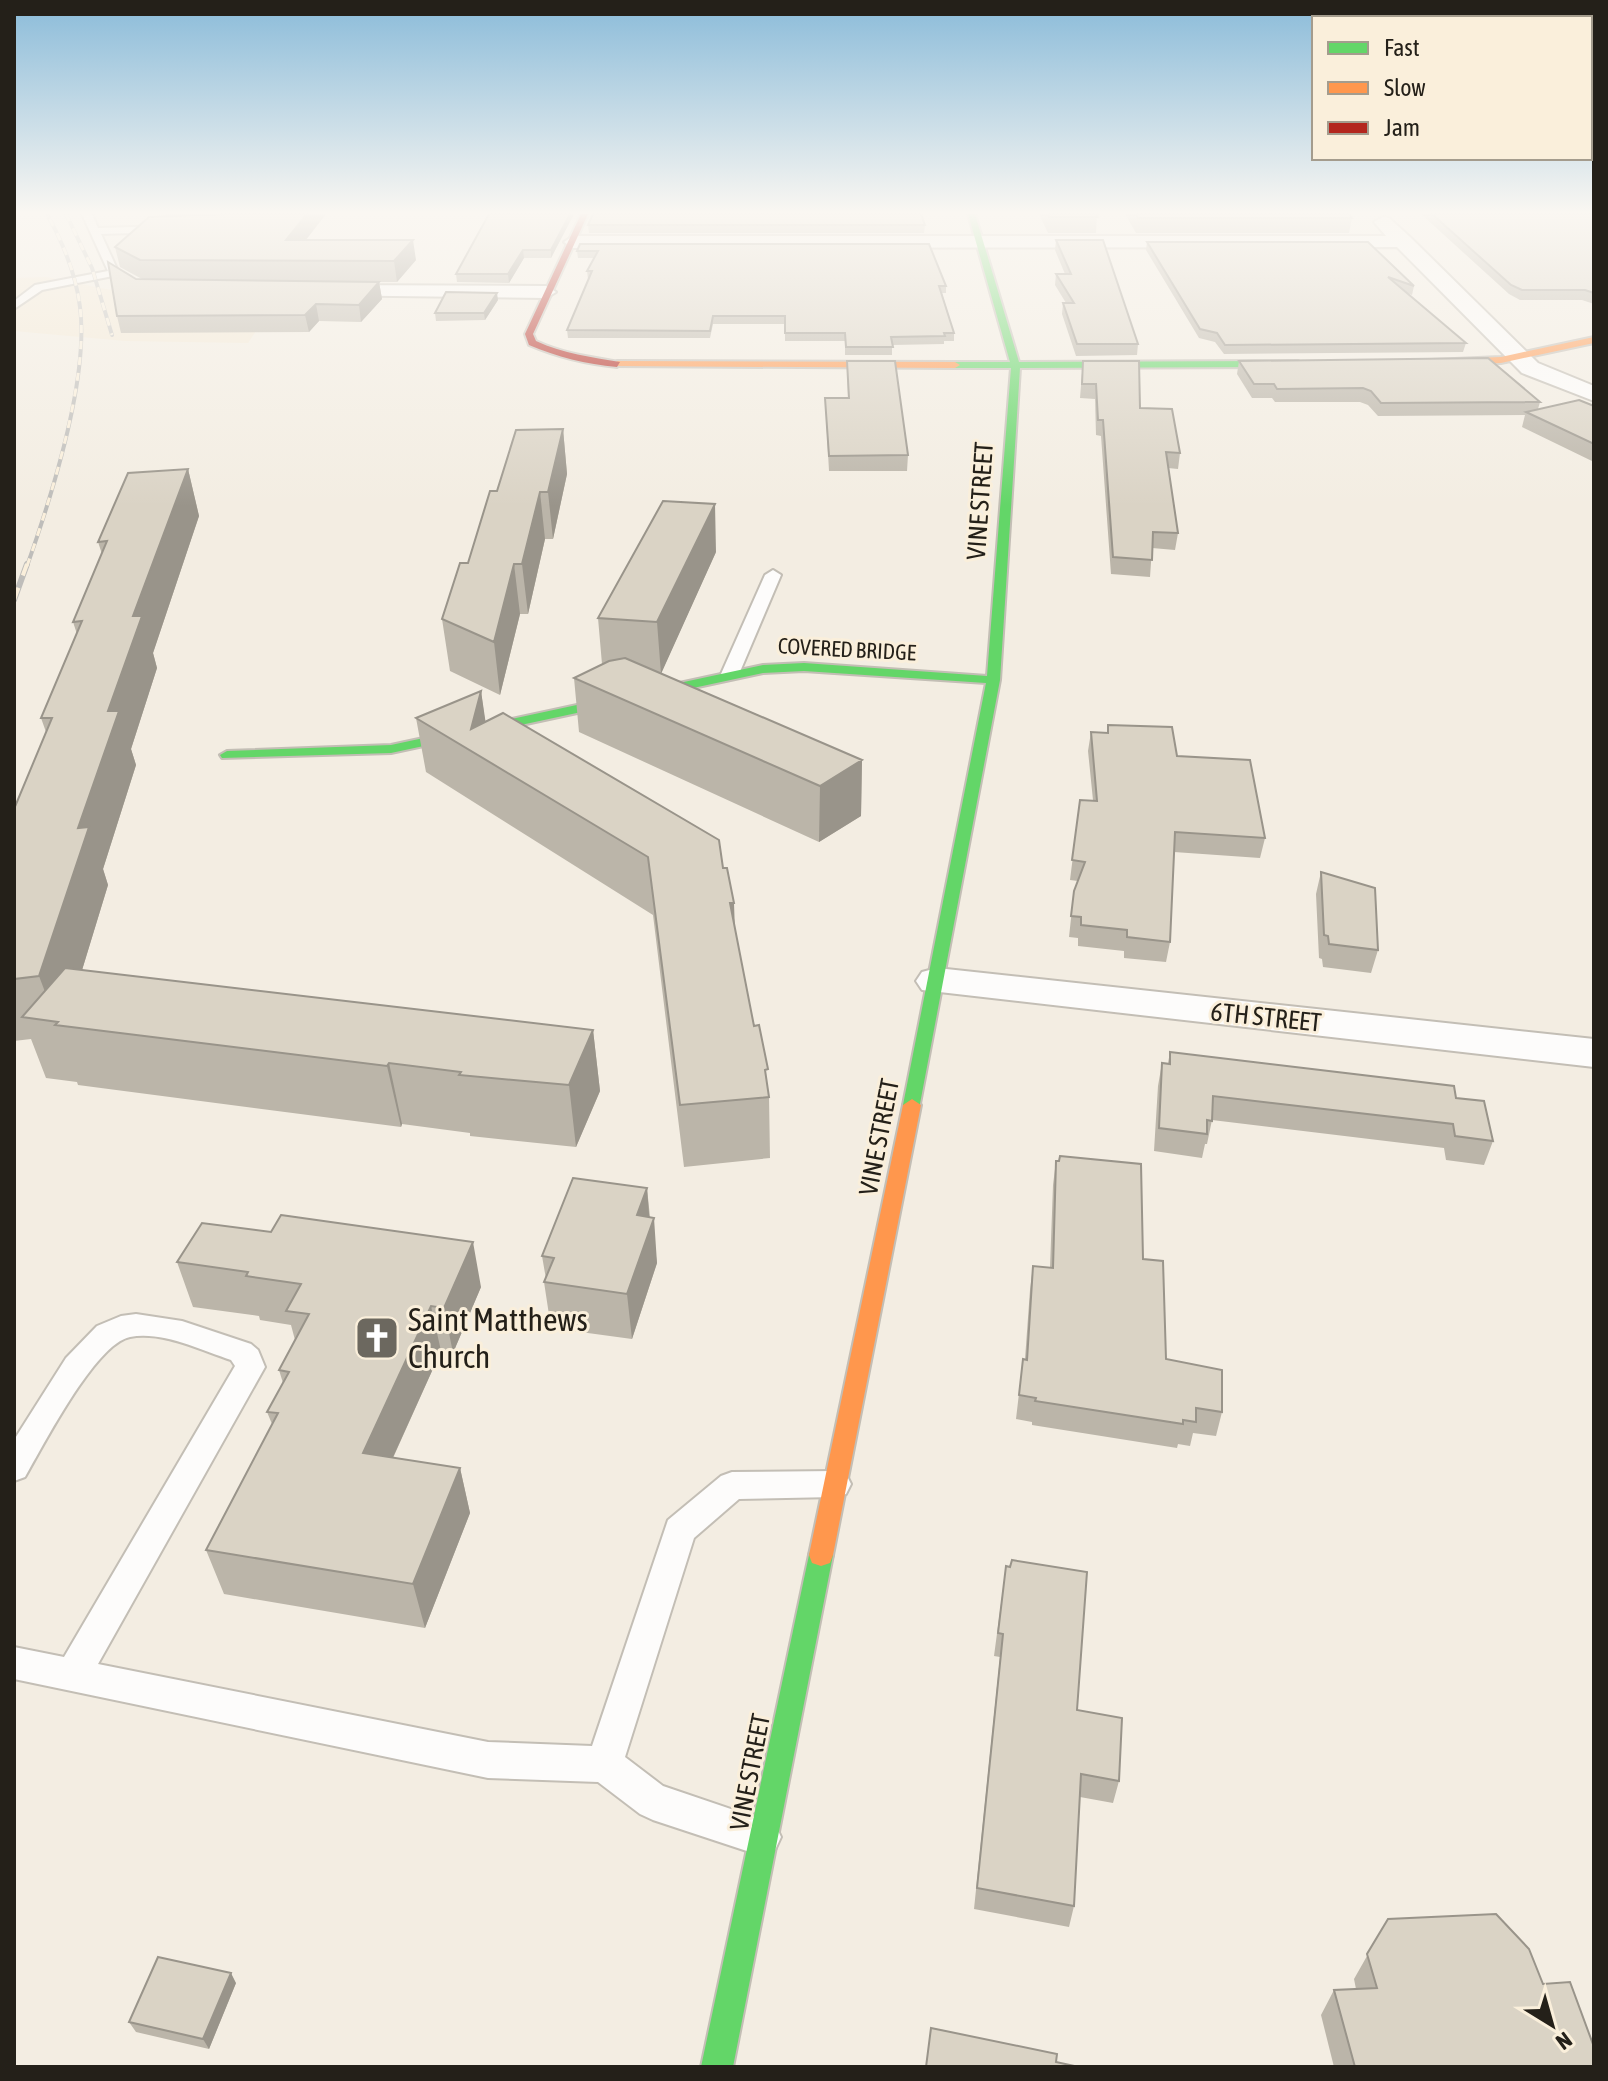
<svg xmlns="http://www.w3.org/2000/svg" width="1608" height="2081" viewBox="0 0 1608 2081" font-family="'Asap Condensed',sans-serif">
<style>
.built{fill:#f3e8d4}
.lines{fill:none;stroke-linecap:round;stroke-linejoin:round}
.lane-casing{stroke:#c3beb5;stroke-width:4}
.street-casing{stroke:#c3beb5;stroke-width:4}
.fast-casing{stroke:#c3beb5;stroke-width:4}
.slow-casing{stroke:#c3beb5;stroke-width:4}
.jam-casing{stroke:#c3beb5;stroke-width:4}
.lane{fill:#fdfcfb;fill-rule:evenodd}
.street{fill:#fdfcfb;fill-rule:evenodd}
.fast{fill:#63d668;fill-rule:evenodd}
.slow{fill:#ff974d;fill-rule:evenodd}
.jam{fill:#b3261e;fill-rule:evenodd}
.rail-far1-casing{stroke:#bebdba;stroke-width:4}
.rail-casing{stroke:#bebdba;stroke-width:6}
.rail-far1{stroke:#faefdb;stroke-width:3;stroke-dasharray:8;stroke-linecap:butt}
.rail{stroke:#faefdb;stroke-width:4;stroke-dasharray:13;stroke-linecap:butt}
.wall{fill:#bbb5a9}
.shaded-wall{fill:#99948a}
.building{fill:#dad3c5;stroke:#99948a;stroke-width:2}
.labels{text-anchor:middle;stroke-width:6;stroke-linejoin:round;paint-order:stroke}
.far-street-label{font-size:22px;fill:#242019;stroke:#faefdb}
.street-label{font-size:26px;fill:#242019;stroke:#faefdb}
.near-poi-label{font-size:32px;fill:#242019;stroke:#faefdb;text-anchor:start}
</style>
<rect width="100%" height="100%" fill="#f3ede2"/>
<path class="built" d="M46,277L116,291L281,293L248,343L125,341L14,331V278Z"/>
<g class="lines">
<g class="lane-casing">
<path id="lane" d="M82,214H92L98,228L167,226L172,229L167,232L101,234L118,271L131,277V281L113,276L42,290L14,309V301L35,285L108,271Z
M773,570L781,575L739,674L736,678H724L721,674L765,575Z
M136,1314L182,1321L251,1344L258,1350L265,1367L98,1664L488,1742L592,1746L668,1520L721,1476L732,1472L835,1471L846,1474L851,1484L846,1494L835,1497L739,1499L694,1538L625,1757L663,1786L775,1824L781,1837L775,1850L762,1856L653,1820L640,1814L598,1782L488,1778L14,1679V1647L64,1657L235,1366L231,1360C200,1350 163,1331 130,1337C95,1344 43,1446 25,1477L14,1481V1440L66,1358L97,1326L121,1316Z"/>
</g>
<g class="street-casing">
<path id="street" d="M1383,217L1389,218L1410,237L1538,363L1594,386V401L1522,373L1397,247L573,248L564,242L573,236H1386L1374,222Z
M322,285L546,286L556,292L546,298L315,295L312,291L315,287Z
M937,968L1594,1039V1067L922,990L916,981L922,972Z"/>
</g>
<g class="fast-casing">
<path id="fast" d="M968,214H975L1019,362L1298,361L1303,364L1298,367L1020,368L1000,680L919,1109H905L903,1105L986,683L804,671L763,673L391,753L222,758L220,755L227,751L391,745L763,665L804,663L987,676L1011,368H955L950,365L955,362H1010Z
M821,1544L830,1547L833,1555L733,2067H701L809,1555L812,1547Z"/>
</g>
<g class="slow-casing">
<path id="slow" d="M1594,337V343L1501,363L1431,366L1426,363L1431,360L1501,357Z
M617,361L955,362L960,365L955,368L614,366Z
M912,1099L921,1105L833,1555L830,1563L821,1566L812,1563L809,1555L903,1105Z"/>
</g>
<g class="jam-casing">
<path id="jam" d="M581,214H588L533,334L536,341C564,354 591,357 620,362L617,367C586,364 557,357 529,345L525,334Z"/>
</g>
<use href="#lane" class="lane"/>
<use href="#street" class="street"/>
<use href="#fast" class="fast"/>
<use href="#slow" class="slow"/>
<use href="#jam" class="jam"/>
<g class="rail-far1-casing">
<path id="rail-far1" d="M66,214L92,268L112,335
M27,566C51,498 89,378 80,307C76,274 63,243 47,214"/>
</g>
<g class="rail-casing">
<path id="rail" d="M14,600L27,564"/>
</g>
<use href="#rail-far1" class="rail-far1"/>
<use href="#rail" class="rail"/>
</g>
<path class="wall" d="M165,214H326L306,240L416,260L397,282H379L382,299L361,322L319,321L309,332L121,333L117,316L136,279H142L120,267L115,247L165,216Z
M574,214L551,258H524L509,283L457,282L456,274Z
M1039,214H1097L1096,233H1048Z
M1125,214H1349L1352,218L1349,233H1136Z
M1421,214H1594V304L1582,300H1520L1509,294Z
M588,225H925L924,233H589Z
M1056,240L1138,344L1137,355L1076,356L1062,314L1063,303H1066L1055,285L1056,274H1065L1055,250Z
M1147,242H1368L1414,286L1412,295L1407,293L1466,343L1463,352L1224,354L1215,342L1199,338L1146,250Z
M580,244L946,286V293H942L954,333V341H944V344L892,345V355H845V341H785V324H713L710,338H568L567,330L589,279H588L587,271L594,258H578L577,251Z
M498,300L485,320L436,321L435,313Z
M847,361L908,455L907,471H829L825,398H848Z
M1083,361L1140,408L1180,453L1178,469L1168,468L1178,533L1175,550L1152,548L1150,577L1111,574L1101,436L1096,435L1095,399L1080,398Z
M1239,361L1540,402L1538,409L1594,406V462L1522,427L1525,415L1378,416L1368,405L1360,402H1275L1272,398H1252L1237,374Z
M563,429L567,474L553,539H545L528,614H520L500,695L450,671L442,619L468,563L497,491Z
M188,469L199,516L153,653L157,668L131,749L136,765L103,869L108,885L82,970L593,1030L600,1091L576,1147L470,1136V1133L402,1124L401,1127L78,1085L77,1082L46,1078L31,1039L14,1041V809L46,732L41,718L77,634L73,622L102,554L98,542Z
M716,552L661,673L862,760L861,816L819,842L579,732L574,678L602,664L598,618Z
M481,691L485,722L723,868L734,903V925L754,1026L769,1097L770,1158L684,1167L653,915L426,772L416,718Z
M1108,725L1177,756L1265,838L1260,858L1174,852L1170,942L1166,962L1124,958V951L1078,946V938L1069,937L1074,891L1078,881L1070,880L1080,800H1093L1088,751L1091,732L1107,733Z
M1321,872L1378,950L1371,973L1323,967L1322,959L1319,958L1316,894Z
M1170,1052L1456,1098L1493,1141L1484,1165L1446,1160L1444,1148L1212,1120L1207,1144H1205L1202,1158L1154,1151L1158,1086L1162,1063H1168Z
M1056,1161L1143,1259L1166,1359L1222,1412L1216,1436L1193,1433L1190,1446L1178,1444L1177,1448L1032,1425V1422L1016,1419L1023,1359H1025L1030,1290L1033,1266L1050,1268L1053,1185Z
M647,1188L650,1217L657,1263L632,1339L551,1328L544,1282L546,1279L542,1256Z
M177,1262L481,1287L453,1353L441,1351L393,1458L460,1468L470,1513L425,1628L224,1594L206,1550L272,1424L267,1412L283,1383L279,1370L295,1340L291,1325L260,1320L259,1316L193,1307Z
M1006,1566L1077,1710L1119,1781L1113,1803L1080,1797L1074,1906L1069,1927L974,1909L1000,1657L994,1656Z
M1388,1919L1543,1984L1594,2067H1334L1321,2015L1334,1990L1356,1989L1354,1979Z
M236,1983L209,2049L136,2032L129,2022Z"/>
<path class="shaded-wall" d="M307,214H326L290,260L286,240Z
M570,214H574L551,258V250Z
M413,240L416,260L397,282L394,261Z
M523,250L524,258L509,283L508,274Z
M379,282L382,299L361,322L359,305Z
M497,293L498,300L485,320L484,313Z
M316,304L319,321L309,332L305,315Z
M563,429L567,474L553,539L548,492Z
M188,469L199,516L153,653L157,668L131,749L136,765L103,869L108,885L65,1026L56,1021L39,976L133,616Z
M540,492L545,539L528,614L522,564Z
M715,504L716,552L661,674L657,622Z
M514,564L520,614L500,695L494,642Z
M481,691L489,745L471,729Z
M862,760L861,816L819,842L820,786Z
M730,903H734L736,962Z
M593,1030L600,1091L576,1147L569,1085Z
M389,1063L402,1124L401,1127L387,1066Z
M647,1188L650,1226L654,1218L657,1263L632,1339L627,1294L637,1215Z
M473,1242L481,1287L453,1353L444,1308Z
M431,1306L441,1351L375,1497L363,1453Z
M460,1468L470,1513L425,1628L413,1584Z
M231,1973L236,1983L209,2049L203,2039Z"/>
<path class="building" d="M225,214H307L286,240H413L394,261L140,260L115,247L149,217Z
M489,214H570L551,250H523L508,274H456Z
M593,214H921L925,225H588Z
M1048,214H1097L1098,217H1049Z
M1136,214H1349L1352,218H1138Z
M1432,214H1594V293L1585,290H1522L1511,285Z
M1056,240H1103L1138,344H1077L1063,303H1074L1056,274H1071Z
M1147,242H1368L1414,286L1388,277L1466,343L1225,345L1217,333L1200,329Z
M580,244H929L946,286H939L954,333H944L945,336L891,337L893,347H846L845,333H785V316H713L710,331L567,330L592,271H587L598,251H577Z
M108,262L136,279L379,282L359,305L316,304L305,315L117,316Z
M446,292L497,293L484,313H435Z
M1488,358L1540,402L1381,403L1371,391L1363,388L1277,389L1274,384H1254L1239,361Z
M847,361H895L908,455L829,456L825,398H849Z
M1083,361H1139L1140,408L1172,409L1180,453L1166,452L1178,533L1153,532L1152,560L1113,557L1103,420H1098L1096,384H1082Z
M1579,400L1594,406V444L1526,412Z
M563,429L548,492H540L522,564H514L494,642L442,619L460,563H468L490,491H497L516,430Z
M188,469L133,616H142L108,711H119L78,828L89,827L39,976L14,979V809L52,718H41L82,621L73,622L107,541L98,542L128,473Z
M663,501L715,504L657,622L598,618Z
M625,658L862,760L820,786L574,678L609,661Z
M481,691L471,729L503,713L719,840L723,868H727L734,903H730L754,1026L759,1025L768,1069L765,1070L769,1097L680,1105L648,857L416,718Z
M1108,725L1172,727L1177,756L1250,760L1265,838L1175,832L1170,942L1127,937V930L1081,925V917L1071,916L1074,891L1085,862L1072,860L1080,800L1097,801L1091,732L1108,733Z
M1321,872L1375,888L1378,950L1329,944L1328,936L1324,935Z
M65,968L593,1030L569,1085L459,1075L461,1072L389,1063L387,1066L55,1025L58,1022L22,1017Z
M1170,1052L1454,1086L1456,1098L1484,1101L1493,1141L1455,1136L1453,1124L1213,1096L1212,1121L1207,1120V1134L1159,1128L1162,1063L1170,1064Z
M1060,1156L1141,1164L1143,1259L1163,1261L1166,1359L1222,1370V1412L1196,1408V1422L1183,1420V1424L1035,1401L1036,1398L1019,1395L1023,1359L1027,1360L1033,1266L1053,1268L1056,1161H1059Z
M573,1178L647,1188L637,1215L654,1218L627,1294L544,1282L554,1258L542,1256Z
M281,1215L473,1242L444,1308L431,1306L363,1453L460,1468L413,1584L206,1550L278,1413L267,1412L289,1372L279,1370L309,1314L286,1311L301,1284L246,1276L248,1272L177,1262L202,1223L271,1232Z
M1012,1560L1087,1572L1077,1710L1122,1718L1119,1781L1081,1774L1074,1906L977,1888L1003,1634L998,1633L1006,1566L1010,1567Z
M1496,1914L1529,1949L1543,1984L1570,1982L1594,2047V2067H1355L1334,1990L1377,1988L1367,1954L1388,1919Z
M158,1957L231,1973L203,2039L129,2022Z
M931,2028L1057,2054L1056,2062L1079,2067H926Z"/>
<linearGradient id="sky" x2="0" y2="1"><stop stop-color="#8abbd9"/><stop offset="0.42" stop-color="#faf7f2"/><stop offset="1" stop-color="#faf7f2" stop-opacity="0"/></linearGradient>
<rect width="1608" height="506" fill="url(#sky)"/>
<defs>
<g id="church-square" transform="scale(2.3)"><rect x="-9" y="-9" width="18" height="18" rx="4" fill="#6c685f" stroke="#faefdb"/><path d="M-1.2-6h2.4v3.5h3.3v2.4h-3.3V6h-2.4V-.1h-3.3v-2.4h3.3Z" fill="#fff"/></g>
</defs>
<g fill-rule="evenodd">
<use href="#church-square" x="377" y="1338"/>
</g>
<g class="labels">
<g class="far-street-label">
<text transform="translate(847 649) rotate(3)" y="8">COVERED BRIDGE</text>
</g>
<g class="street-label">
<text transform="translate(980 501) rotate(-86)" y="9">VINE STREET</text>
<text transform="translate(1266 1017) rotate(6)" y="9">6TH STREET</text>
<text transform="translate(879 1137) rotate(-79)" y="9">VINE STREET</text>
<text transform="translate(750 1772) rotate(-79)" y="9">VINE STREET</text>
</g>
<g class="near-poi-label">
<text x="408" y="1331">Saint Matthews<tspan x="408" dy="37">Church</tspan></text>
</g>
</g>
<rect width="1608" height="2081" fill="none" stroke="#242019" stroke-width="32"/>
<rect x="1312" y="16" width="280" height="144" fill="#faefdb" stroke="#a49c8d" stroke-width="2"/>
<rect x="1328" y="42" width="40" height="12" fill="#63d668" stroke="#a49c8d" stroke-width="2"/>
<text x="1384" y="56" font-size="24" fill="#242019">Fast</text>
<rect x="1328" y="82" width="40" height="12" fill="#ff974d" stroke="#a49c8d" stroke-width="2"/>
<text x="1384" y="96" font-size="24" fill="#242019">Slow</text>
<rect x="1328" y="122" width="40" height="12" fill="#b3261e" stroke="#a49c8d" stroke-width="2"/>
<text x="1384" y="136" font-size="24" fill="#242019">Jam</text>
<g transform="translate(1552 2025) rotate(143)" stroke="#faefdb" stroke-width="6" paint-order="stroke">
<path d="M0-6L14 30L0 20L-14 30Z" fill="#242019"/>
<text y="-12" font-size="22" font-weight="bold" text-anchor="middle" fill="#242019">N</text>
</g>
</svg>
